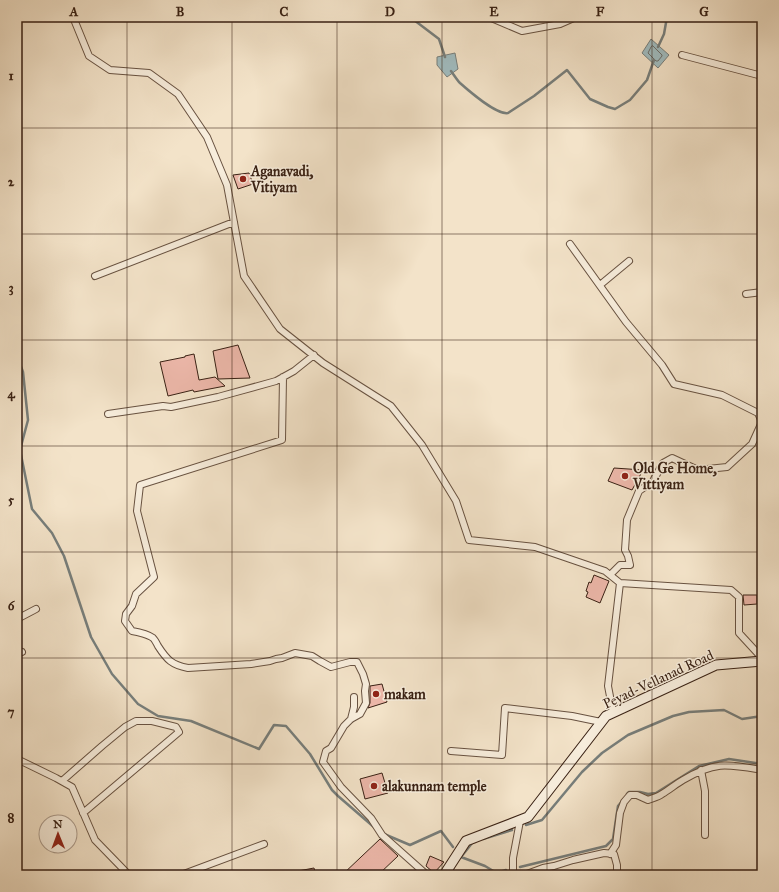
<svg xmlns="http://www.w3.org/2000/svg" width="779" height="892" viewBox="0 0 779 892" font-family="'IM FELL Great Primer',serif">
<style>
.water{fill:#a0bcc0;stroke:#777e7b}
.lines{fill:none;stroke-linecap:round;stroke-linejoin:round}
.shore{stroke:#6c6e6a;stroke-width:1}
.stream{stroke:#777e7b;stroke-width:2.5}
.building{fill:#ecb7a9;stroke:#392114}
.minor-casing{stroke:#685241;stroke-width:8}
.secondary-casing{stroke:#392114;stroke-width:11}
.minor{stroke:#f7eddc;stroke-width:6}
.secondary{stroke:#f7eddc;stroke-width:9}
.grid{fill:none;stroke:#392114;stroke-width:1;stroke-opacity:0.55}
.poi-dot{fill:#8f2418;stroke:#f7eddc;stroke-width:1.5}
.labels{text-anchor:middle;stroke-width:3;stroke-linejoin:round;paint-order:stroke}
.poi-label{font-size:14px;font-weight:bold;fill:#392114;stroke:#f7eddc;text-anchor:start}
.street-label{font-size:14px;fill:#392114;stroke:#f7eddc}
.neatline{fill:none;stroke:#392114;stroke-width:1.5}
.grid-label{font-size:13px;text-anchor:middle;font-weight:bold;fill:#392114}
</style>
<rect width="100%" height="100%" fill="#f3e3c9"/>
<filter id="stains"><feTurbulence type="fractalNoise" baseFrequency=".005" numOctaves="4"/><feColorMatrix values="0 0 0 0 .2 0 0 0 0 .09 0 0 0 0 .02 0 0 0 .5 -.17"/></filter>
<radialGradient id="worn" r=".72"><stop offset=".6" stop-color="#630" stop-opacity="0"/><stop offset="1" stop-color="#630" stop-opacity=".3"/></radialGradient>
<path class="water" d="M651,39L669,55L658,68L642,53Z
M455,53L458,69L447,77L437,65V57Z"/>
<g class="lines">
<path class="shore" d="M653,46L662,55V56L658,61H656L648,53L651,47Z"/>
<path class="stream" d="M410,17L439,39L445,57
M658,47L664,34L667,17
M451,71C454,75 457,80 460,83C469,91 497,115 508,113L534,96L567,70L590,99L608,107L615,109L630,100L647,80L654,60
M17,324V331
M17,356L23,372L28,420L20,450L32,509L52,533L64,556L91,637L112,674L138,704L158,716L191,721L259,749L274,725L286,726L310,754L332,790L338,796L375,828
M627,794L629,792H640L648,794L656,793L699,766L729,759L762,764
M526,825L542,820L582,772L602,753L628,735L673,716L689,712L724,710L742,719L762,716
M384,834L410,845L441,831L453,847
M483,839L512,830
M475,842H473L461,857L485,866L500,875
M520,867L606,846L613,839L618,806L623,800
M497,873L506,870"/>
</g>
<path class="building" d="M249,173L253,184L238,189L233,175Z
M238,345L250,378L218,379L213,351Z
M194,354L199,380L215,377L225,386L194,392L193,390L168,396L160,362L185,357V356Z
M614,468L643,470L632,490L608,481Z
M594,575L609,581L600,603L586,597L588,592L586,591L589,582L591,583Z
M743,595H757V604L744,605Z
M382,684L387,702L368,708L370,703V686Z
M382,773L388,793L365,799L360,779Z
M380,839L398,856L378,875H342Z
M430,856L444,862L434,873L426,866Z
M314,868L316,875H294L293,872Z"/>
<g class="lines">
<g class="minor-casing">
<path id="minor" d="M73,17L89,56L110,70L149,73L178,94L207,137L227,185L244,276L280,329L323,363L391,406L422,445L456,501L469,540L535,547L605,571L620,583L608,686L613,712
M489,17L522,31L560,24L576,17
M682,55L762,76
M570,244L626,322L662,365L674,384L722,395L758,413L762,422L752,444L727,467L698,470L672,458L663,463L653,481L639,491L627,520L625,550L628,556L630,565H620L610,575
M95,276L234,222
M600,285L629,261
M746,294L762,292
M283,377L282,440L140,485L137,511L154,577L136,594L132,606L126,614L125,621L132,631C138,632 149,635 153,638C155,640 157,644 158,646C167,660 172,665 188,668L251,664L270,661L276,659L282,658L295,653L312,656L320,661L331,667L350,662H357L363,674L366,684L365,691L366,703L360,714L351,719L344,726L331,748L326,751L323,762L341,787L371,818L382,835L427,875
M108,414L163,406L171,407L218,397L276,381L294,371L314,355
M620,583L731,590L739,597V633L762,658
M17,619L36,609
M17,654L22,652
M351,719L354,707V697
M451,751L502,755L505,708L572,716L601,722
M17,759L56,778L72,787L95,840L129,875
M701,770L705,791V835
M62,781L102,746L125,727L136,721H152L176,727L179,732L83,813
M610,854L616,845L620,813L624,802L630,795H637L648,800C653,798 658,797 662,794C669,790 676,784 683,780C715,761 727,764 762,770
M181,875L264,844
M513,875V858L520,821
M524,875L543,868L554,866L573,860L604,853L614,854L617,865V875"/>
</g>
<g class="secondary-casing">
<path id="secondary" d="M444,875L466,841L528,817L606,716L716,665L762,661"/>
</g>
<use href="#minor" class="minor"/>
<use href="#secondary" class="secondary"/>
</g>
<path class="grid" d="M127,17V875M232,17V875M337,17V875M442,17V875M547,17V875M652,17V875M17,128H762M17,234H762M17,340H762M17,446H762M17,552H762M17,658H762M17,764H762"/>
<g class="poi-dot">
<circle cx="243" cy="179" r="4"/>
<circle cx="625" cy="476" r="4"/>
<circle cx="376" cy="694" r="4"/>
<circle cx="374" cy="786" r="4"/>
</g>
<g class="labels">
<g class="poi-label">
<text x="251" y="176">Aganavadi,<tspan x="251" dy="16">Vitiyam</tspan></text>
<text x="633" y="473">Old Ge Home,<tspan x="633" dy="16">Vittiyam</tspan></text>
<text x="384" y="699">makam</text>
<text x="382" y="791">alakunnam temple</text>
</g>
<g class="street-label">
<text transform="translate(658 679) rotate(-25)" y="5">Peyad-Vellanad Road</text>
</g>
</g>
<rect width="779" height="892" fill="none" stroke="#f3e3c9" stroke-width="44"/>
<g transform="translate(58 834) rotate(359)"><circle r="19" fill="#f7eddc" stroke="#ab9b8c"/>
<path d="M0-3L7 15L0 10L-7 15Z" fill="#8f2418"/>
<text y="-6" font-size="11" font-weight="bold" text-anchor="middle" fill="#392114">N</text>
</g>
<rect x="22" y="22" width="735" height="848" class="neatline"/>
<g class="grid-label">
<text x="74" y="16">A</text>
<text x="180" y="16">B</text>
<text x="284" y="16">C</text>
<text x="390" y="16">D</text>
<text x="494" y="16">E</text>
<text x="600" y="16">F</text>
<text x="704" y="16">G</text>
<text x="11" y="80">1</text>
<text x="11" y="186">2</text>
<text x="11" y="292">3</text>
<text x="11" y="398">4</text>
<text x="11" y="504">5</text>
<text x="11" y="610">6</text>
<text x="11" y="716">7</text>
<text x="11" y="822">8</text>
</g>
<rect width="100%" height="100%" filter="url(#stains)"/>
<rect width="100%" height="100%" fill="url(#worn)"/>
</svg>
